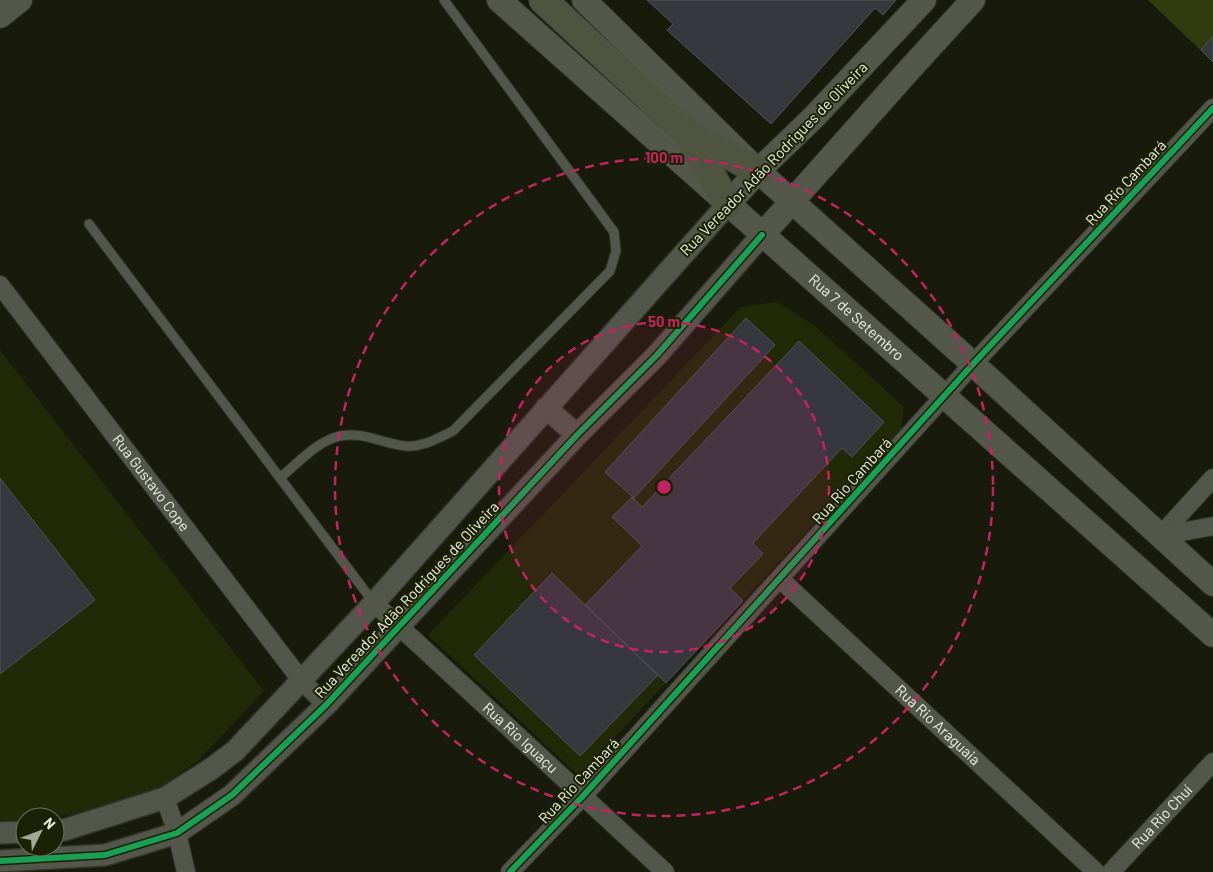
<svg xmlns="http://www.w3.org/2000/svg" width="1213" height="872" viewBox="0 0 1213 872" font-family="Barlow,sans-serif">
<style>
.built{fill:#212907}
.green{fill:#313b0d}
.building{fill:#37383e;stroke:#515351}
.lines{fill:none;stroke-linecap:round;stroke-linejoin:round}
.service-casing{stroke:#32342a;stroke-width:11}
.minor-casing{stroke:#32342a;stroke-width:20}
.tertiary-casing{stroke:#32342a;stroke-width:24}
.secondary-casing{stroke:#32342a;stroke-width:26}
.motorway-casing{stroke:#32342a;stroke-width:30}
.service{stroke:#53564a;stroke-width:9}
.minor{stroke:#53564a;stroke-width:18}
.tertiary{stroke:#53564a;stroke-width:21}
.secondary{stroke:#54584a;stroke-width:24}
.motorway{stroke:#4f5441;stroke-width:28}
.cycleway-casing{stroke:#1b2105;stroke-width:9}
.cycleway{stroke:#1a9f57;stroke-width:6}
.ring{fill:none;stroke:#c42362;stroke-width:2.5;stroke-dasharray:9 6}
.labels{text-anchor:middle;stroke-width:4;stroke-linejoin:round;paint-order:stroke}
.street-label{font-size:15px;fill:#edf2e1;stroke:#1b2105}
.centre{fill:#c42362;stroke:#1b2105;stroke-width:2.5}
.ring-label{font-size:15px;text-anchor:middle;font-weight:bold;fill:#c42362;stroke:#1b2105;stroke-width:4;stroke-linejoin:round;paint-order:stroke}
</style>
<rect width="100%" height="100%" fill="#181b0b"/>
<path class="built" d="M777,302L815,326L904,407L901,431L579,776L428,635L741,307Z
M0,350L264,691L199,760L138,803L88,814L25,817V819L0,821Z"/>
<path class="green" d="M1148,0H1213V62Z"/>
<path class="building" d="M647,0H896L883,15L875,8L771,124L667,30L673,24Z
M1213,36V62L1201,50Z
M746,318L775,345L634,498L605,472Z
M799,341L884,422L852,457L842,448L753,543L763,554L730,588L743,601L666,683L585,605L642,546L612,517L632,497L642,507Z
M0,478L95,600L0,674Z
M552,573L658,675L580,756L474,655Z"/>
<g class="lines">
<g class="service-casing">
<path id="service" d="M89,224L374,603
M280,478C298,463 317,441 340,436C363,431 383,444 405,446C422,448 438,438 453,431L610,271L616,251L614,232L444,0"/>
</g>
<g class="minor-casing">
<g id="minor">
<path id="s1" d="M0,285L301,680L326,705"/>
<path d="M1160,536L1213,478"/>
<path d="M1160,536L1213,526"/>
<path id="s2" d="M780,579L1096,872"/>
<path id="s3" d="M374,603L665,872"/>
<path d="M165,798L177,833L186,872"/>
<path d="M510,872L582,797L973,364L1213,108"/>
<path id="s4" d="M1111,872L1213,762"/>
</g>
</g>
<g class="tertiary-casing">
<path id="tertiary" d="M546,408L577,435
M55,830H64L165,798L211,769L235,751L374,603L728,204
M0,833L25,832
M0,861L105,855L177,833L232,795L326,705L577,435L657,355L762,235"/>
</g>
<g class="secondary-casing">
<g id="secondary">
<path id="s5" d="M499,0L1213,635"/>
<path d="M584,0L758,171L973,364L1213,584"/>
<path d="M0,16L20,0"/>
<path d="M728,204L758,171L813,118L924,0"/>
<path d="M762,235L909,70L973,0"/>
</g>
</g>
<g class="motorway-casing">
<path id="motorway" d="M543,0L687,133L758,171
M687,133L728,204"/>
</g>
<use href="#service" class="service"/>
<use href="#minor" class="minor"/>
<use href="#tertiary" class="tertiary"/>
<use href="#secondary" class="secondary"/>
<use href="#motorway" class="motorway"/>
<g class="cycleway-casing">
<path id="cycleway" d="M0,861L105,855L177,833L232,795L326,705L577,435L657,355L762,235
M510,872L582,797L973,364L1213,108"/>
</g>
<use href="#cycleway" class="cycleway"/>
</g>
<circle cx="664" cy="487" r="165" fill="#c42362" fill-opacity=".12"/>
<g class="ring">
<circle cx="664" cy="487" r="165"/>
<circle cx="664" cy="487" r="329"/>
</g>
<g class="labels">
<g class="street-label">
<text transform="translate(774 159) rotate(-46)" y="5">Rua Vereador Adão Rodrigues de Oliveira</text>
<text transform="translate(1126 183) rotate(-47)" y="5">Rua Rio Cambará</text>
<text dy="5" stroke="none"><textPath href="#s5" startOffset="478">Rua 7 de Setembro</textPath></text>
<text transform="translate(852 481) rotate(-48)" y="5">Rua Rio Cambará</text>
<text dy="5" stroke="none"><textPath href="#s1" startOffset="249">Rua Gustavo Cope</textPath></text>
<text transform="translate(407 600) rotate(-47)" y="5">Rua Vereador Adão Rodrigues de Oliveira</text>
<text dy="5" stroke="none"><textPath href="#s2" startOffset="215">Rua Rio Araguaia</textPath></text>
<text dy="5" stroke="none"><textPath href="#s3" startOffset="199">Rua Rio Iguaçu</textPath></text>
<text transform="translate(579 781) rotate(-47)" y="5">Rua Rio Cambará</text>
<text dy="5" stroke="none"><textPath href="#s4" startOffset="75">Rua Rio Chuí</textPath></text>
</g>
</g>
<circle cx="664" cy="487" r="8" class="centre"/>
<g class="ring-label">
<text x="664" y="163">100 m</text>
<text x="664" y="327">50 m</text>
</g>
<g transform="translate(40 832) rotate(48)"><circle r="24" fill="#1b2105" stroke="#6f755d"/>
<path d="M0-4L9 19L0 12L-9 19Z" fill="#a2a796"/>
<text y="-8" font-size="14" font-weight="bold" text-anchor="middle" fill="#edf2e1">N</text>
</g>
</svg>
